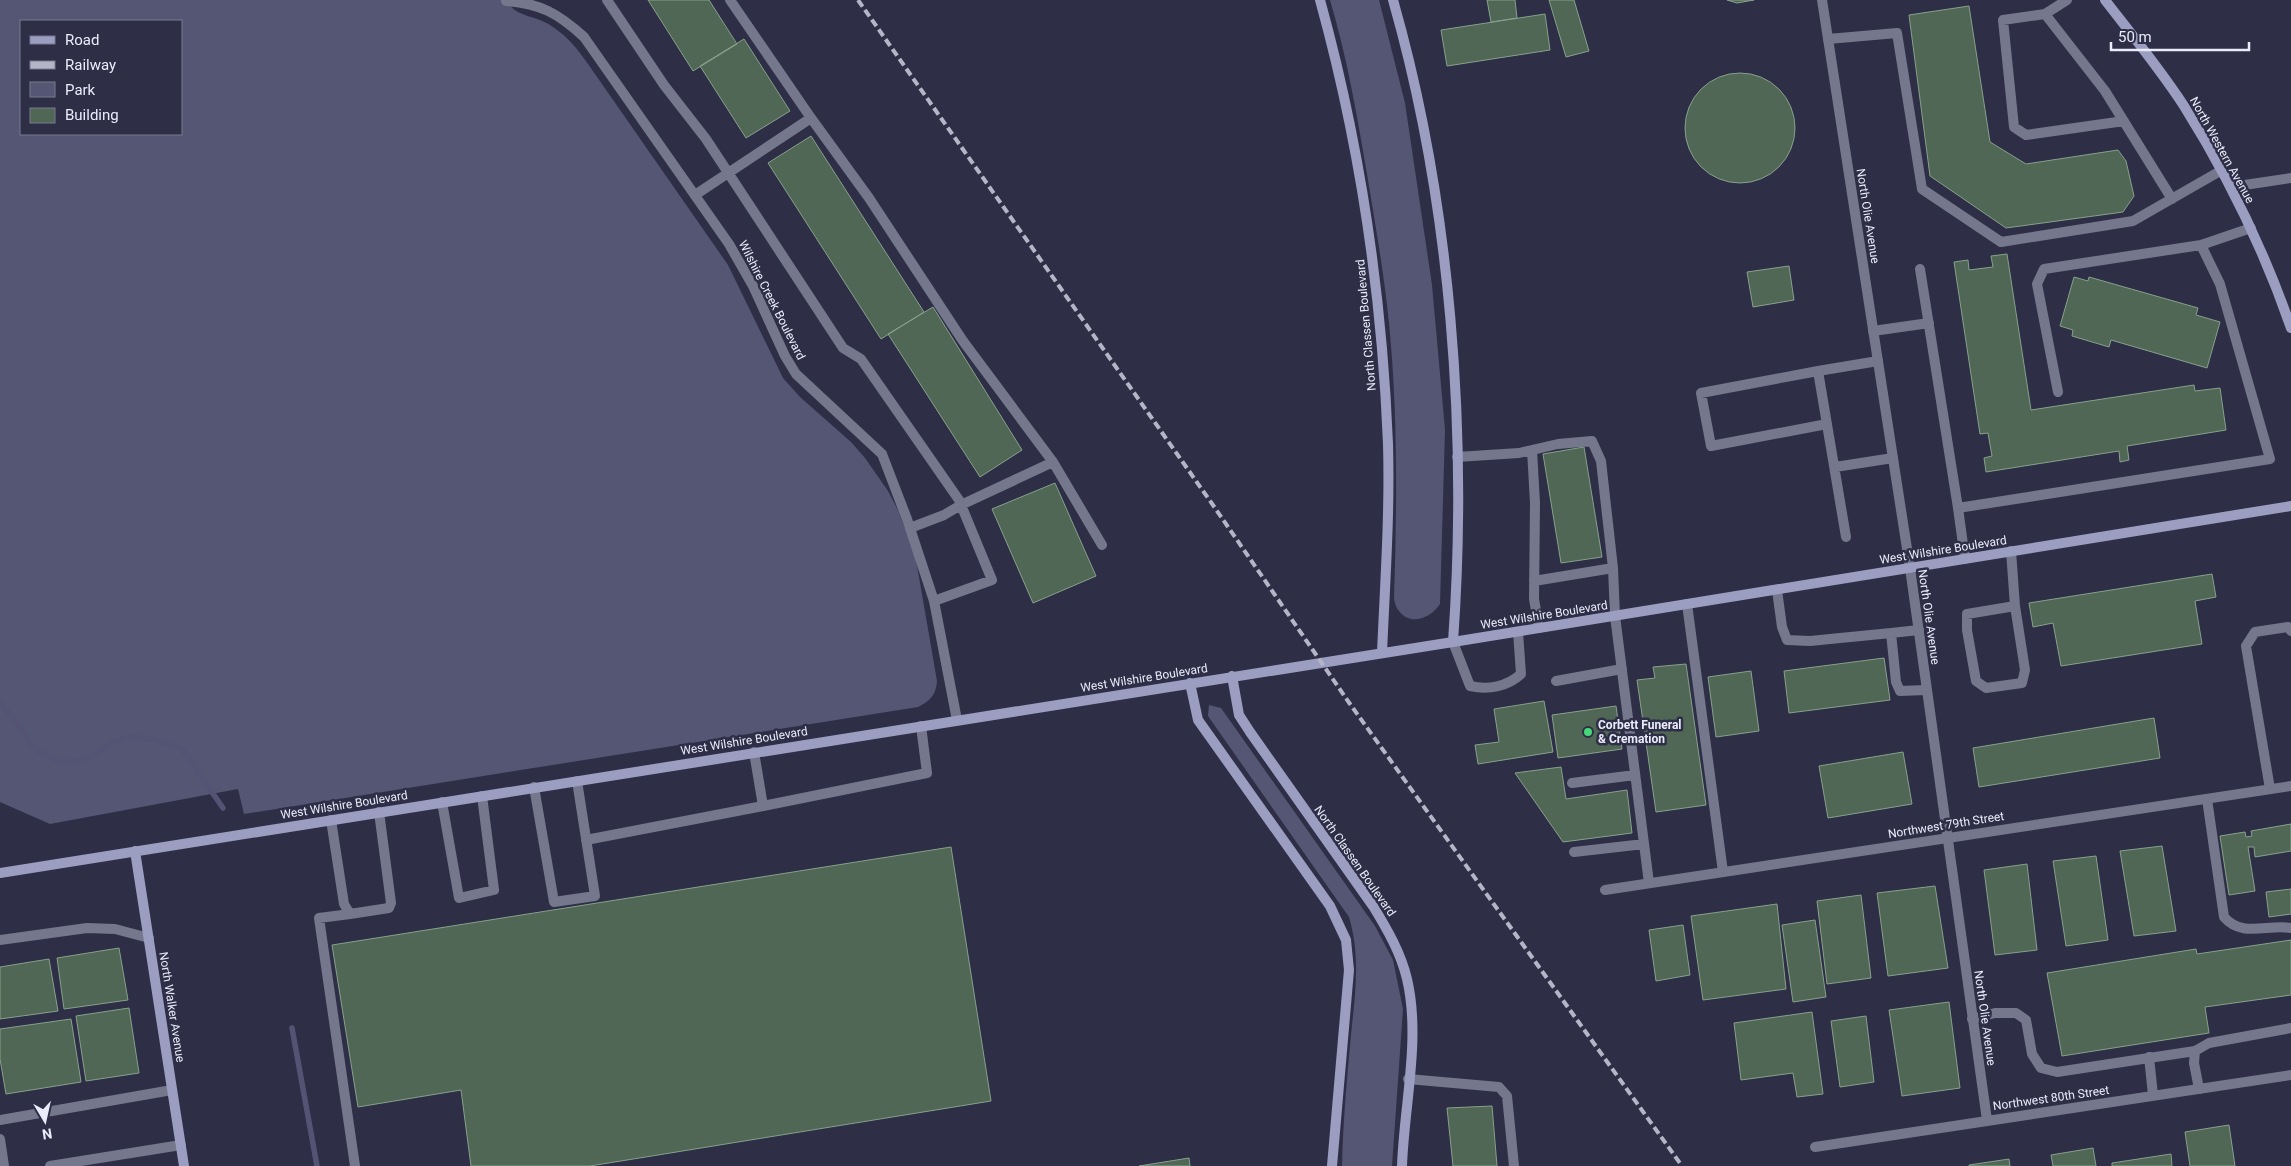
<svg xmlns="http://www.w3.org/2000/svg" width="2291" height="1166" viewBox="0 0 2291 1166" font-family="Roboto,sans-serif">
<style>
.green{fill:#545674;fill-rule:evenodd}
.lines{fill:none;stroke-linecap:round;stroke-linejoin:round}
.stream{stroke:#545374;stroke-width:5.5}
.building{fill:#4f6754;stroke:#87a18c}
.lane{stroke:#75778d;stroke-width:10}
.street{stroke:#75778d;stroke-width:10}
.secondary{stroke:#9b9ec1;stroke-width:10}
.rail{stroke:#b4b6c8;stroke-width:4;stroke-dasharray:8 4;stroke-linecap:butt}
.poi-dot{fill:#47d779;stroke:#2e2f47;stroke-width:2}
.labels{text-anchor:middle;stroke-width:5;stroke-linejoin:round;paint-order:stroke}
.street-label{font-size:12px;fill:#eaecfb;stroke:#2e2f47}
.poi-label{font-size:12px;font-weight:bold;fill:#eaecfb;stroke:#2e2f47;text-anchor:start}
</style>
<rect width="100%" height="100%" fill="#2e2f47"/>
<path class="green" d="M0,0H506C515,17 534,15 550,25C566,35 577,48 588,64L728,265L783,378L800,397L851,442L865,458L888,491L898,510L915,554L937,681C936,695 930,701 918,707L244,814L238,789L50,824L0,802ZM21,21H181V134H21Z
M1330,0H1379L1405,103L1432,285L1445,430L1440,604C1432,617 1411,627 1399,611C1396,608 1395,603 1394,599C1397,507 1398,415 1389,323C1384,273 1375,223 1367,174C1357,115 1347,57 1330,0Z
M1209,705L1221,708L1375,926L1393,960L1403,1009L1392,1166H1342C1343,1122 1347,1079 1351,1035C1355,995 1361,957 1349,917L1208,716Z"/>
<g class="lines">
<path class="stream" d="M0,701L35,749L62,763L89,759L113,742L128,737L152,739L182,749L223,808
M292,1028L317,1166"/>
</g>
<path class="building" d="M648,0H709L737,44L693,71Z
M1487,0H1515L1517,18L1491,22Z
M1549,0H1574L1589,51L1566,57Z
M1727,0H1754L1737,3Z
M1969,6L1990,142L2026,164L2118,150L2126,161L2134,196L2123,212L2006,228L1930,176L1909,15Z
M1545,14L1550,50L1447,66L1441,30Z
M744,39L790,111L746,138L700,66Z
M1685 128a55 55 0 1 1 110 0a55 55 0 1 1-110 0Z
M811,136L924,312L881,339L768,163Z
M2007,254L2031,410L2194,385L2195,391L2220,388L2226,430L2127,446L2129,460L2120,462L2119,451L1986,472L1984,458L1992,456L1988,433L1980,434L1954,262L1968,260L1969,270L1993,267L1991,256Z
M1789,266L1794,300L1753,307L1747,272Z
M2074,277L2088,281L2089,277L2198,308L2196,315L2220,322L2207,368L2111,340L2109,347L2072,336L2073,330L2060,326Z
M933,307L1022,450L980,477L888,334Z
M1584,447L1602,557L1561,563L1543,454Z
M1055,483L1096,576L1033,603L992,509Z
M2212,574L2216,597L2195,601L2202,644L2061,666L2053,623L2033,627L2029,603Z
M1884,658L1890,700L1789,713L1784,671Z
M1686,664L1706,805L1656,812L1637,680L1655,678L1653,667Z
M1751,671L1759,731L1716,737L1708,677Z
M1544,701L1553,752L1478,764L1475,745L1499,742L1494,709Z
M1616,706L1622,749L1558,758L1552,715Z
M2154,718L2160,758L1979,787L1973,748Z
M1903,752L1912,804L1828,818L1819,766Z
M1561,767L1566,799L1627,790L1632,833L1563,842L1515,773Z
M2291,824V851L2255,857L2254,847H2248L2255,891L2229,895L2220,836L2245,832L2246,837L2252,836L2251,831Z
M2162,846L2176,931L2134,936L2120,851Z
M951,847L991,1101L590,1166H471L461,1090L358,1107L332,945Z
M2096,856L2108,940L2066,946L2053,861Z
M2027,864L2037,950L1995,955L1984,870Z
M1935,886L1948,968L1888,976L1877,893Z
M2291,889V914L2269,917L2266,892Z
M1861,895L1871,978L1827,984L1817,901Z
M1777,904L1786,989L1703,1000L1691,916Z
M1815,920L1826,997L1793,1002L1782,925Z
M1683,925L1690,975L1656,981L1649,930Z
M2291,940V995L2205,1007L2209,1033L2062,1056L2047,973L2196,949L2197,954Z
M119,948L128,1000L64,1009L57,958Z
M49,959L58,1011L0,1019V967Z
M1949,1002L1960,1088L1902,1096L1889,1010Z
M129,1008L139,1073L86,1081L76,1016Z
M1812,1012L1823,1094L1797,1097L1793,1073L1741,1080L1734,1023Z
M1866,1016L1874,1082L1840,1087L1831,1021Z
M71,1019L81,1082L6,1094L0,1059V1029Z
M1492,1106L1497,1166H1453L1447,1108Z
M2229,1125L2235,1166H2190L2185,1132Z
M2093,1148L2096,1166H2053L2051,1155Z
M2171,1154L2172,1166H2112V1163Z
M1189,1158L1190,1166H1139Z
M2009,1159L2010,1166H1969V1165Z"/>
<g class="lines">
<path class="lane" d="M607,0L664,85L706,139L843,348L861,359L959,500L992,580L934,601
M730,0L811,118L869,198L963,341L1053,462L961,505L944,515L910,528
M2067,0L2045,14L2105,91L2172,199
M2045,14L2003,20L2014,127L2026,135L2124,121
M1828,39L1897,33L1922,189L2001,242L2133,221L2222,170
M695,195L811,118
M1920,269L1958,508L2270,459L2220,284L2201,245L2251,228
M1873,331L1929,323
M1818,371L1701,393L1711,446L1827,424
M2058,392L2037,284L2044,269L2201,245
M1532,450L1535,503L1534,599L1539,628
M1457,457L1519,453L1558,444L1592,441L1601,461L1613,568L1615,616L1649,883
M1053,462L1102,545
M1835,467L1893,458
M1958,508L1965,559
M1846,537L1818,371L1878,361
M2011,551L2015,606L1967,614V630L1976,681L1986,688L2022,683L2025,670L2015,606
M1534,581L1613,568
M1777,590L1782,627L1787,640L1810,641L1891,633L1896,682L1900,691L1926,690
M1687,604L1723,872
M1891,633L1919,630
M1453,642L1470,686C1488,690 1507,687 1521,674L1518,632
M1556,681L1622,669
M1572,783L1635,775
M534,787L554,902L595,896L577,781
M2270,789L2246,646L2255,632L2288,627L2291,631
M2207,799L2224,917C2242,938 2267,924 2291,928
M442,802L459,898L494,890L482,796
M763,806L927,773L921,726
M331,820L344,904L350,914L389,908L391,903L379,812
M586,840L763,806L754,752
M1574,852L1644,844
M350,914L319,918L355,1166
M0,940L87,928L115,929L149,938
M1972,1019L1995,1013H2016L2026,1020L2032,1054L2041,1068L2057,1072L2195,1051
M2149,1057L2153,1095
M1408,1079L1499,1087L1507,1096L1514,1166
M2199,1089L2194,1063L2195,1051L2209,1043L2291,1028
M0,1120L172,1090
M0,1139L4,1166"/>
<path class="street" d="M1822,0L1910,568L1987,1120
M506,1C540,3 559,14 584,37L729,244L753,286L785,356L796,374L882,454L907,519L934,601L957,720
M2231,187L2291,178
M1605,890L2291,786
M1815,1147L2291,1075
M50,1166L181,1145"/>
<path class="secondary" d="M1320,0C1360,145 1382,294 1388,444C1390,514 1385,583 1382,653
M1393,0C1451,203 1468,432 1453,642
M2105,0C2132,35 2160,69 2184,106C2228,176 2264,250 2291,328
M1232,676L1239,715L1250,732L1373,906C1387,929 1401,953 1407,979C1421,1038 1404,1106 1402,1166
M1190,683L1198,720L1330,906L1346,940L1349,970L1332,1166
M135,851L184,1166
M0,873L1453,642L2291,506"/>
<path class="rail" d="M858,0L1215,508L1350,704L1682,1166"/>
</g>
<circle class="poi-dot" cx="1588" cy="732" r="5"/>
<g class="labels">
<g class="street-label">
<text transform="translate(2222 150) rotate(61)" y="4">North Western Avenue</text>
<text transform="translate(1868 216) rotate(81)" y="4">North Olie Avenue</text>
<text transform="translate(772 300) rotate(63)" y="4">Wilshire Creek Boulevard</text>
<text transform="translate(1366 325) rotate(-95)" y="4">North Classen Boulevard</text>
<text transform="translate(1943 550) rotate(-9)" y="4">West Wilshire Boulevard</text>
<text transform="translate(1544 615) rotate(-9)" y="4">West Wilshire Boulevard</text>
<text transform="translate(1929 617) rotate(82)" y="4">North Olie Avenue</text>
<text transform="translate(1144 678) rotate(-9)" y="4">West Wilshire Boulevard</text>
<text transform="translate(744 741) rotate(-9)" y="4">West Wilshire Boulevard</text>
<text transform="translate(344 805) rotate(-9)" y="4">West Wilshire Boulevard</text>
<text transform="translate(1946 825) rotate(-9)" y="4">Northwest 79th Street</text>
<text transform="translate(1355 861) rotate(55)" y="4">North Classen Boulevard</text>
<text transform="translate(172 1007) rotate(81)" y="4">North Walker Avenue</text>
<text transform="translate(1985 1018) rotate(82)" y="4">North Olie Avenue</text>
<text transform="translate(2051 1098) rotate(-8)" y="4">Northwest 80th Street</text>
</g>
<g class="poi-label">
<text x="1598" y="729">Corbett Funeral<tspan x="1598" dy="14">&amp; Cremation</tspan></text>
</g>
</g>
<rect x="20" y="20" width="162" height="115" fill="#2e2f47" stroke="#797b8f"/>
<rect x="30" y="36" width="25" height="8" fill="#9b9ec1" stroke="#797b8f"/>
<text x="65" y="45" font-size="15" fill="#eaecfb">Road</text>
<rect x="30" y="61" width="25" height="8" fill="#b4b6c8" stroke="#797b8f"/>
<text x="65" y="70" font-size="15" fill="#eaecfb">Railway</text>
<rect x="30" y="82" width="25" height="15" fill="#545674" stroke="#797b8f"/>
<text x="65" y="95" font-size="15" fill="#eaecfb">Park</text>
<rect x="30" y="108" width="25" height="15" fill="#4f6754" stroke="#797b8f"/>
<text x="65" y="120" font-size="15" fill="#eaecfb">Building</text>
<g transform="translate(45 1121) rotate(171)" stroke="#2e2f47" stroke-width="4" paint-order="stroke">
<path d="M0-4L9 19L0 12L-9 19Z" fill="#eaecfb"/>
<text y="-8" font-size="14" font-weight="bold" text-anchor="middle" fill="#eaecfb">N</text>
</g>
<path d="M2111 42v8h138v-8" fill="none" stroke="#eaecfb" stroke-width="2.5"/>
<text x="2118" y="42" font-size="15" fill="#eaecfb" stroke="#2e2f47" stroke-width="4" paint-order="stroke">50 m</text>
</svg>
